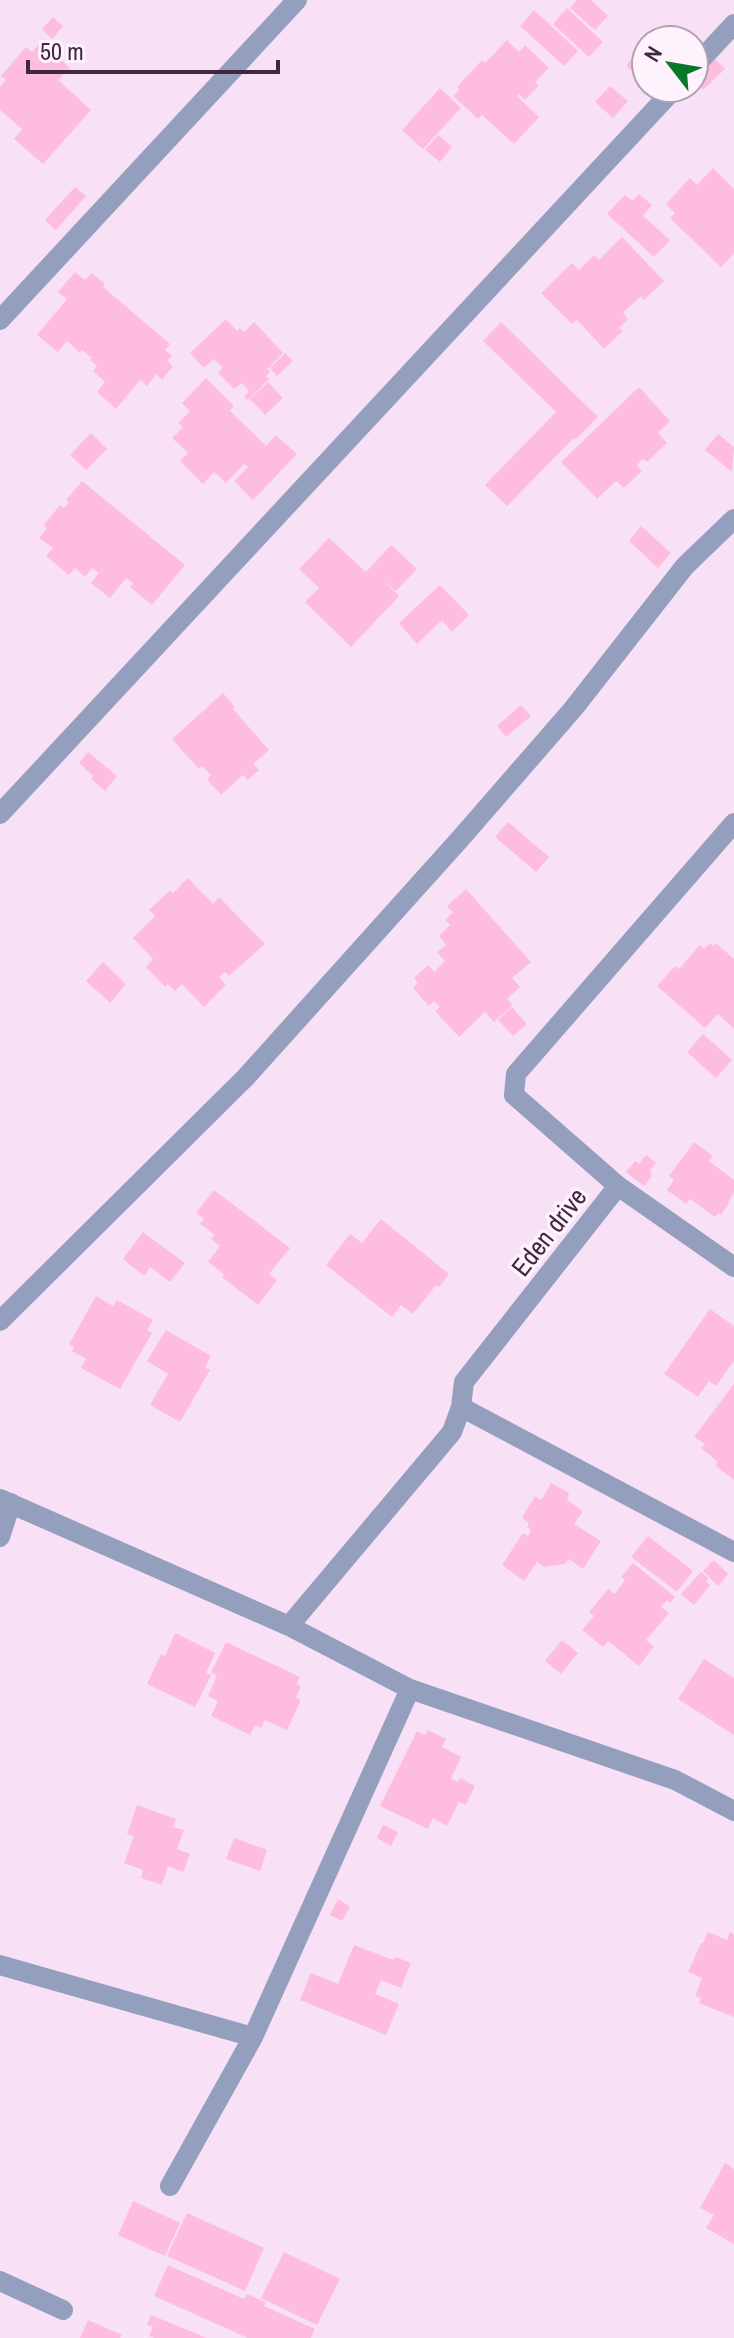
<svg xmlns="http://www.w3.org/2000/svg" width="734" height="2338" viewBox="0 0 734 2338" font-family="'Archivo Narrow',sans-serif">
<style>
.building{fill:#febdde}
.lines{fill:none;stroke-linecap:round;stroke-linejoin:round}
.minor{stroke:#939fbd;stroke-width:20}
.labels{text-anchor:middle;stroke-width:7;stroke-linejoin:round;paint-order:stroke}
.street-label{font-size:26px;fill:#3f283f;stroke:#fef2fd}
</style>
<rect width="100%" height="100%" fill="#f8e0f7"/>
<path class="building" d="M577,0H591L608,16L595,30L570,8Z
M567,8L603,42L589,57L553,24Z
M534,10L578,51L564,66L520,26Z
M53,17L63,26L52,39L42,29Z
M507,40L519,52L525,45L549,68L535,82L538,86L525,100L519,94L517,96L539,117L514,144L482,115L478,119L453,96L459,90L457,87L482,60L485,63Z
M41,42L70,68L58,80L91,110L43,164L14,139L22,129L0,110V86L6,80L1,76L26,47L32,52Z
M639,49L646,55V71L641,77L626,66Z
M715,59L725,69L703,90L694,78Z
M610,86L628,101L613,118L595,102Z
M440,88L461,108L423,149L402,130Z
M438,135L452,147L440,162L425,150Z
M713,168L734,189V253L721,267L670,218L675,213L666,204L690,178L697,185Z
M75,187L86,196L56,230L45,220Z
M639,194L652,205L643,216L670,240L654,257L607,214L625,195L632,201Z
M622,237L664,281L644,300L641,296L623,313L628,319L619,328L623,331L604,349L577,320L572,324L541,293L572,263L579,270L594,255L599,260Z
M75,272L85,280L92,273L105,284L103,287L170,344L165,350L172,356L167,361L173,366L162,380L156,374L147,386L140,380L116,409L97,392L105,382L93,371L97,366L90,360L92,358L82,350L80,353L67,341L58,352L37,335L67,299L58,292Z
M226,319L237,331L240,328L244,332L254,322L283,353L263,373L268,369L270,371L266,376L269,379L248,400L244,397L249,391L242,383L234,389L218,373L223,368L214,359L204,368L190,353Z
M501,322L598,417L575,440L574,438L507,506L485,485L556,412L483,341Z
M285,353L293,361L277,376L270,368Z
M206,378L234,406L230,411L266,446L276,435L297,454L253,500L234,481L248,467L244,464L226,483L214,472L203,484L180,461L188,453L172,438L183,427L178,423L190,411L182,403Z
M268,382L283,398L265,415L250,399Z
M639,387L670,421L658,433L667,443L647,462L643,459L637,465L642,471L624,488L616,481L597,499L561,462Z
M91,433L107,449L86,470L70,455Z
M718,434L734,447L732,472L705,450Z
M82,481L185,565L152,605L130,587L133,583L126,578L110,598L91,583L99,573L92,568L85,577L75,568L69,575L46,556L53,548L39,538L47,528L44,525L60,505L64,508L69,502L66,500Z
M641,526L671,553L658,568L629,541Z
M329,538L366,572L391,545L417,569L396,591L384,581L399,596L351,647L305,602L319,588L299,569Z
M440,585L469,615L452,632L442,620L417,644L399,623Z
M223,693L235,707L233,709L269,750L253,764L259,770L248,780L243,775L221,795L207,779L211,775L202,766L199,769L172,739Z
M521,705L531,716L506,737L497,726Z
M88,752L117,776L105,791L91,779L93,776L79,763Z
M508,822L549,857L536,872L495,837Z
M188,878L213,904L219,897L265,944L229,976L225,972L219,977L226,985L204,1007L182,984L175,991L168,984L165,987L146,967L153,959L133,938L155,916L149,910L170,890L173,893Z
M466,889L531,962L512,978L520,987L507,999L513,1005L494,1022L485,1012L459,1037L435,1011L440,1007L434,1001L429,1006L413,988L418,983L414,978L428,965L434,972L445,961L437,952L446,945L439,936L450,925L445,920L453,912L447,906Z
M710,943L713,946L716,943L734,959V1029L718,1014L705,1028L657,986L675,966L679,969L700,945L704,949Z
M103,962L126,984L110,1003L86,981Z
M512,1007L527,1024L513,1036L498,1020Z
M703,1034L732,1060L716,1078L687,1052Z
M694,1142L713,1156L709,1161L734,1180V1193L728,1202L729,1203L721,1215L718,1213L715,1217L690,1199L686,1204L667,1190L674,1180L669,1176Z
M646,1155L656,1163L650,1170L652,1176L644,1186L626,1172L635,1161L639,1164Z
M214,1190L290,1248L269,1274L277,1280L258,1305L222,1277L224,1274L208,1262L220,1246L211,1239L215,1235L200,1224L204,1219L196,1213Z
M381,1219L449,1274L439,1287L436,1285L413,1314L401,1305L392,1317L326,1265L350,1234L362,1243Z
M143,1232L185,1263L170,1282L150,1267L144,1276L123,1259Z
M96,1296L113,1306L117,1300L153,1320L147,1330L152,1333L120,1389L81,1368L86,1359L72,1351L74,1347L69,1344Z
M710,1309L734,1326V1361L716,1386L709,1381L698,1397L664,1374Z
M166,1330L211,1356L205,1367L210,1370L180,1422L150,1405L168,1374L147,1361Z
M734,1384V1480L716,1466L718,1462L701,1448L705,1444L694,1437Z
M551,1483L569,1493L567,1500L583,1511L574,1524L601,1541L583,1569L569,1559L564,1564L544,1567L537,1562L524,1581L502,1565L523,1533L528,1536L531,1530L527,1527L529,1523L522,1518L535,1496L541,1500Z
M648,1536L693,1571L677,1592L631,1557Z
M714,1560L728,1574L718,1586L703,1571Z
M633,1563L675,1597L670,1603L667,1600L661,1607L669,1613L646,1640L654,1646L639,1666L608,1641L603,1647L582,1630L594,1616L589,1612L608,1589L615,1594L625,1580L621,1577Z
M701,1572L708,1578L706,1582L710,1585L694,1605L681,1594Z
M175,1633L215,1653L206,1673L211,1675L195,1707L147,1684L161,1654L165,1656Z
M562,1640L578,1653L561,1674L545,1661Z
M226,1642L300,1677L297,1684L301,1686L296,1697L301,1700L287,1730L265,1720L261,1728L255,1725L250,1735L211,1716L218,1701L208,1696L217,1675L211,1673Z
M704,1659L734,1678V1735L678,1699Z
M428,1730L446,1739L442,1747L461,1757L451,1779L458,1782L460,1778L475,1786L466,1805L459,1802L447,1826L433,1818L428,1829L380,1806L417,1731L425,1735Z
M137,1805L176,1819L173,1827L184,1830L177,1849L190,1854L183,1872L168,1866L162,1885L141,1878L143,1870L124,1863L134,1836L127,1834Z
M383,1825L398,1832L391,1846L377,1838Z
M234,1838L267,1850L260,1871L226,1859Z
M338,1899L350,1907L342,1921L330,1915Z
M708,1932L727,1940L730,1932L734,1934V2017L699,2003L701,1998L695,1996L702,1978L688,1972L701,1943H703Z
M354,1945L393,1960L395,1957L411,1963L401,1988L381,1980L375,1994L399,2004L386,2035L300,2000L311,1973L338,1984Z
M725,2163L734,2169V2244L706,2228L714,2215L700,2208Z
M133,2201L180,2223L165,2256L118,2235Z
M187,2213L264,2248L245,2291L167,2256Z
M284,2252L340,2279L317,2325L261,2298Z
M168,2265L244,2299L247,2294L266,2302L264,2306L315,2329L311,2338H248L154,2296Z
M151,2315L207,2338H154L149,2336L153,2327L147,2325Z
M88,2320L122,2335L120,2338H80Z"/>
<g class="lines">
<path class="minor" d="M694,67L734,24
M0,320L297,0
M0,814L675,88
M618,1186L734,1267
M0,1321L246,1077L460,839L573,709L685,566L734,519
M461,1407L734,1552
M0,1499L289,1626L410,1689L675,1780L734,1811
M0,1537L11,1503
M289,1626L452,1432L461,1407L464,1382L618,1186L514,1095L516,1074L734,823
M0,1965L253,2037
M170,2186L253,2037L410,1689
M0,2281L63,2310"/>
</g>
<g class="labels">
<g class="street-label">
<text transform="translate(549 1232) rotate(-52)" y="9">Eden drive</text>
</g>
</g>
<g transform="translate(670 64) rotate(301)"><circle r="38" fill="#fef2fd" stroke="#b2a1b1" stroke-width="2"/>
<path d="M0-6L14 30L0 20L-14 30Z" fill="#09762a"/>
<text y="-12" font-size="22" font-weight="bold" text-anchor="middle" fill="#3f283f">N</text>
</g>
<path d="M28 60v12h250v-12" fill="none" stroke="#3f283f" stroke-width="4"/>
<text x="40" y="60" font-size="24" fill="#3f283f" stroke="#fef2fd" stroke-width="6" paint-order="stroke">50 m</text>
</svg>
